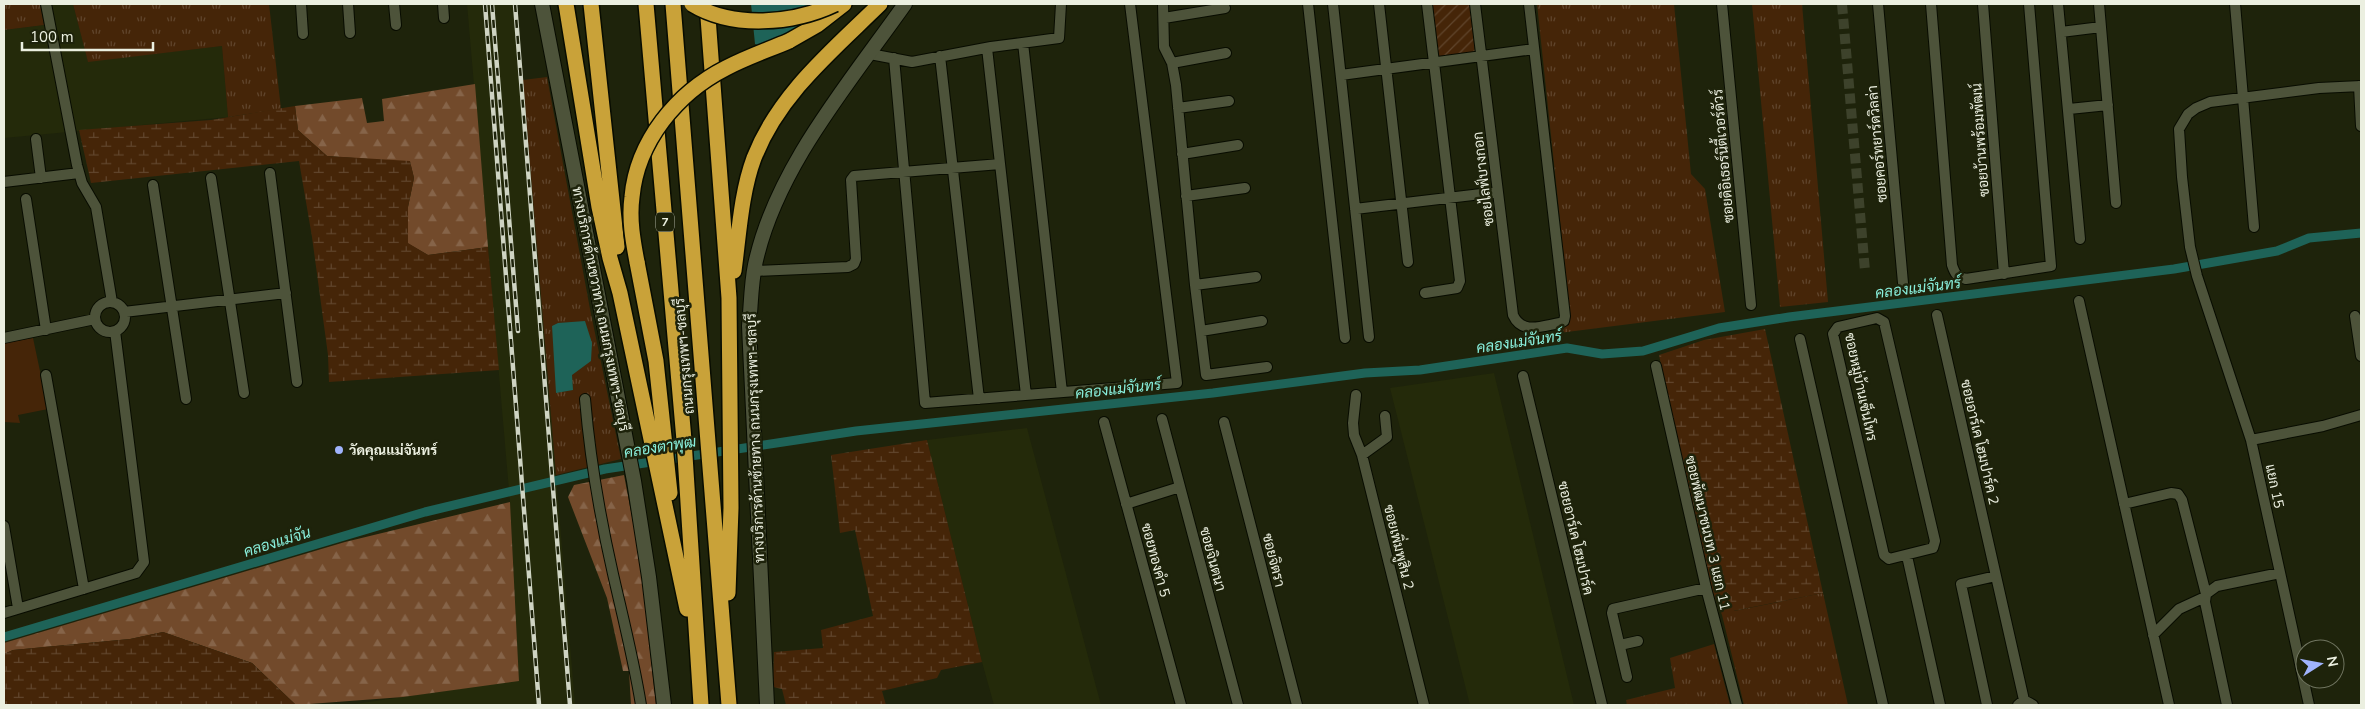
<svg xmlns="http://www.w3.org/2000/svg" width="2365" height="709" viewBox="0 0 2365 709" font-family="'Nunito Sans',Sarabun,sans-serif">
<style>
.built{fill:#242a0a}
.grass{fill:url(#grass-tufts)}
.forest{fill:url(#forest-firs)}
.wetland{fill:url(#wetland-marsh)}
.park{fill:#452508}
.garden{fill:url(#garden-furrows)}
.water{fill:#1e6358}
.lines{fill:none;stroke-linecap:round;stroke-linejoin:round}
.canal{stroke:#1e6358;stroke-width:9}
.minor-tunnel{stroke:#3d422b;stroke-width:10;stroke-dasharray:10 5;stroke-linecap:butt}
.minor-casing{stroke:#080c00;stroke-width:12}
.secondary-casing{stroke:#080c00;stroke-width:16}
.motorway-casing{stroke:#080c00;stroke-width:18}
.minor{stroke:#4d533a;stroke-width:10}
.secondary{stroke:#4d533a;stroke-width:14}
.motorway{stroke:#c9a239;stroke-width:15}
.rail-casing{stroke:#cfd4c3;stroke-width:4.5}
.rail{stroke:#1e230b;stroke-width:2.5;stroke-dasharray:8;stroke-linecap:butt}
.motorway-bridge-casing{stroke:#080c00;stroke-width:18;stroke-linecap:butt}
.motorway-bridge{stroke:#c9a239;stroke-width:15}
.poi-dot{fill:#a0b3fd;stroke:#1e230b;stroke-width:2}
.labels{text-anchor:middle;stroke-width:5;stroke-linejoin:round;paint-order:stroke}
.shield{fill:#1e230b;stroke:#aeb2a0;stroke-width:1}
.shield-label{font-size:12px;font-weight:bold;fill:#ebefe0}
.street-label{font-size:14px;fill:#ebefe0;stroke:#1e230b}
.poi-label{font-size:14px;font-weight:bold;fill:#ebefe0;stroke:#1e230b;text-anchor:start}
.water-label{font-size:15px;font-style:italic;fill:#88eedb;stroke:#1e230b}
</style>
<defs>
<pattern id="grass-tufts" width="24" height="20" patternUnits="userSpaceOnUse" patternTransform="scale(1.25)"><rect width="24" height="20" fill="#452508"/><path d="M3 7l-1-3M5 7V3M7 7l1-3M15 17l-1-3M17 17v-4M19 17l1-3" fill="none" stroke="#60452c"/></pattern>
<pattern id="forest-firs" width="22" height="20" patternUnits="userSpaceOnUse" patternTransform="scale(1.25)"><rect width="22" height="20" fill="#724a2b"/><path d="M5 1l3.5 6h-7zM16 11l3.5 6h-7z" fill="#866449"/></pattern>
<pattern id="wetland-marsh" width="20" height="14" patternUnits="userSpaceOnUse" patternTransform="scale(1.25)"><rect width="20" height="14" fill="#452508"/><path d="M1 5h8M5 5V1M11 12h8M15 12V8" fill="none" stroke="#60452c"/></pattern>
<pattern id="garden-furrows" width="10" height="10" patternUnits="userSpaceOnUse" patternTransform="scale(1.25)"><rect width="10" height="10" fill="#452508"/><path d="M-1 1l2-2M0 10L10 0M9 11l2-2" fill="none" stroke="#60452c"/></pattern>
</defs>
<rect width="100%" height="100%" fill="#1e230b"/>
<path class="built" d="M40,4H73L88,61L222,46L228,117L4,138V30L44,25Z
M467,4H517L575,705H348L519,680L510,502Z
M1494,373L1574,705H1470L1390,388Z
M1027,428L1101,705H994L982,662L927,440Z"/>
<path class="grass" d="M4,4H40L44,25L4,30Z
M73,4H269L281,109L228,117L222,46L88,62Z
M1537,4H1674L1691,174L1705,189L1725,312L1559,333L1570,314Z
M1752,4H1802L1828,302L1780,307Z
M547,77L590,309L621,459L556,475L523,80Z
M1724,575L1734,611L1823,593L1848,705H1744L1722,615L1707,579Z
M1714,644L1730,705H1627L1626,700L1675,688L1670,658Z"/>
<path class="forest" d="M475,84L488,247L428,255L407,243L408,207L414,178L410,162L327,156L298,130L295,106L362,98L367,123L384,121L382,99Z
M624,475L640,559L656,705H631L629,671H623L607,598L568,497L574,485Z
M510,502L519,681L403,697L296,705L252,663L163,632L130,639L13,650L4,654V643L345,542Z"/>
<path class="wetland" d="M295,106L298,130L327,156L410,161L414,178L408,207V243L428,255L488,247L499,370L329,382L328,355L312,237L299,161L91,183L79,130L211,120Z
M1765,329L1823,593L1733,611L1724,575L1707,579L1659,355L1704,340Z
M927,440L982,662L941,670L937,678L882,691L886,705H786L782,689L773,687L774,652L823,648L821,630L873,616L855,530L840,533L831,455Z
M163,632L252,663L296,705H4V654L13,650L130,639Z"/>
<path class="park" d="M33,338L48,409L18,415L20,423L4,422V343Z"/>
<path class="garden" d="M1431,4H1470L1475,53L1437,57Z"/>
<path class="water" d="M751,4H820L772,51L755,44Z
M585,321L592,343L591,361L572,375L573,390L556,393L552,326L558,323Z"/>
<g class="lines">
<path class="canal" d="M4,637L425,512L605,469L856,431L1213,393L1365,373L1420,370L1567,348L1602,354L1643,351L1719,328L1789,317L2174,269L2277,251L2309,238L2361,233"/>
<path class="minor-tunnel" d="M1842,4L1865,271"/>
<g class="minor-casing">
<path id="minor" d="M46,4L77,165L82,183L96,207L112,302
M301,4L303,34
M348,4L350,33
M394,4L396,25
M443,4L444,18
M1163,4L1164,47L1172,63L1176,85L1195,285L1206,375L1267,367
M1308,4L1345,338
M1333,4L1369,337
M1379,4L1408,262
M1475,4L1513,315C1522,335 1542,326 1560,323L1564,321L1565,316L1529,4
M1722,4L1751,305
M1878,4L1903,283
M1931,4L1952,265C1955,274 1957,277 1966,279L2051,266L2029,4
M1983,4L2004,274
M2058,4L2080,239
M2099,4L2116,203
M2235,4L2254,227
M1164,18L1225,8
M2061,32L2101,27
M1023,43L1062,392
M987,48L1026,395
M870,54L912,62L991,47L1059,38L1061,4
M940,56L979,399
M894,58L925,403L1177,383L1130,4
M1172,63L1226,53
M1341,75L1534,49
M2359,86L2361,126
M1178,108L1229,101
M2069,109L2108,105
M36,139L41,178
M1182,154L1238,145
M270,173L297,382
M211,178L244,393
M4,182L79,173
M153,185L186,399
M1186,196L1245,188
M26,199L46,330
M1355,209L1498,192
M754,271L848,267L854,264L856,259L851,180L854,176L1000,164
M1195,285L1256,277
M1425,293L1457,288L1460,281L1427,4
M2079,301L2169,705
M95 317a15 15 0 1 1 30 0a15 15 0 1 1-30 0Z
M124,312L286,293
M1937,315L2024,700
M2355,316L2361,356
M1877,318L1884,322L1935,541L1933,548L1889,559L1884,555L1833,334L1838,327Z
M1201,331L1262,321
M4,338L95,319
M1800,339L1883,705
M1656,366L1706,588L1737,705
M46,375L84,589
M1523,376L1602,705
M1356,395L1353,423L1354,435L1362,455L1424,705
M585,399C590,458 600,517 613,574C623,618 634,661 641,705
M1162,419L1238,705
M1104,422L1181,705
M1224,422L1297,705
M2251,440L2323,426L2361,415
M1362,455L1387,437L1385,416
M1126,504L1180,487
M2124,504L2171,493L2178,494L2182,500L2206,594
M4,526L18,608
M1907,556L1940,705
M4,613L136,573L144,562L115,331
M2153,635L2179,609L2205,597
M1620,645L1638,641
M1627,677L1612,613L1613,609L1706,588
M1987,705L1961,584L1996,576
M2018,705L2024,700L2033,705
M2227,705L2205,602L2206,594L2217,586L2280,573
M2309,705L2251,440L2197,276L2190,247L2182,177L2179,129L2188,114L2196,108L2210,102L2319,88L2361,86"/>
</g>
<g class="secondary-casing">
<path id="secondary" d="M542,4L634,481L649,577L664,705
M767,705L749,326C751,306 751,284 755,265C775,169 850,82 905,4"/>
</g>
<g class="motorway-casing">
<path id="motorway" d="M566,4L599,207L610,258L620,293L687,609
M591,4L617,247
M646,4L684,440L701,705
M673,4L729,705
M707,4L729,298L731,508L728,593
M789,41L817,25L844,4
M637,262L656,361L670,493
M734,271C739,234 741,193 754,158C779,94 832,51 880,4"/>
</g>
<use href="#minor" class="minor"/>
<use href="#secondary" class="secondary"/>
<use href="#motorway" class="motorway"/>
<g class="rail-casing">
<path id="rail" d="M485,4L539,705
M492,4L518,331
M515,4L570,705"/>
</g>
<use href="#rail" class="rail"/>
<g class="motorway-bridge-casing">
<path id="motorway-bridge" d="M692,4C733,29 793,24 835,4
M637,262C633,241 629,219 632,197C637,141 677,93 726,68C747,57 768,50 789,41"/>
</g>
<use href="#motorway-bridge" class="motorway-bridge"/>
</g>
<circle class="poi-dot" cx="339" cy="450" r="5"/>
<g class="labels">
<rect class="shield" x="656" y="212.5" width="18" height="19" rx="4"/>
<g class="shield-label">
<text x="665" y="226">7</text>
</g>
<g class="street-label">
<text transform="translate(1980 140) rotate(-94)" y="5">ซอยบ้านพร้อมพัฒน์</text>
<text transform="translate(1877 144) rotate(-95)" y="5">ซอยคอร์ทยาร์ดวิลล่า</text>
<text transform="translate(1723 156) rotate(-95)" y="5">ซอยดิอิเธอร์นิตี้เวอร์ดัวร์</text>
<text transform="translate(1483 179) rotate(-97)" y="5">ซอยไลฟ์บางกอก</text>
<text transform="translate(601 309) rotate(79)" y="5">ทางบริการด้านขวาทาง ถนนกรุงเทพฯ-ชลบุรี</text>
<text transform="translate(684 356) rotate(-95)" y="5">ถนนกรุงเทพฯ-ชลบุรี</text>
<text transform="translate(1861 387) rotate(78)" y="5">ซอยหมู่บ้านเซ็นโทร</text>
<text transform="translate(755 438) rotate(-92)" y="5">ทางบริการด้านซ้ายทาง ถนนกรุงเทพฯ-ชลบุรี</text>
<text transform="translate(1980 442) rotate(77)" y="5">ซอยอาร์เค โฮมปาร์ค 2</text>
<text transform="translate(2275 486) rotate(78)" y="5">แยก 15</text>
<text transform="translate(1708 533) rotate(77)" y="5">ซอยพัฒนาชนบท 3 แยก 11</text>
<text transform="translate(1576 538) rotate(77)" y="5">ซอยอาร์เค โฮมปาร์ค</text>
<text transform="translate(1399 547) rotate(76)" y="5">ซอยเพิ่มพูสิน 2</text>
<text transform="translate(1213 559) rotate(75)" y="5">ซอยจินตนา</text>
<text transform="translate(1156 560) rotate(75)" y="5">ซอยทองคำ 5</text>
<text transform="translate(1274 560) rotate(76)" y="5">ซอยจิตรา</text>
</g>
<g class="poi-label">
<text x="349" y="455">วัดคุณแม่จันทร์</text>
</g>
<g class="water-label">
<text transform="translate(1918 288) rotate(-7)" y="5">คลองแม่จันทร์</text>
<text transform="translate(1519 342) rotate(-8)" y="5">คลองแม่จันทร์</text>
<text transform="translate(1118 389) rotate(-6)" y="5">คลองแม่จันทร์</text>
<text transform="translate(660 447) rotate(-9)" y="5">คลองตาพุฒ</text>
<text transform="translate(277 542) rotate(-17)" y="5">คลองแม่จัน</text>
</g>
</g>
<rect width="2365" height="709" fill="none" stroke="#ebefe0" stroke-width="10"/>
<g transform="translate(2320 664) rotate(79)"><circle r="24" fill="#1e230b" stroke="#707560"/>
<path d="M0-4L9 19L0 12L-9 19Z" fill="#a0b3fd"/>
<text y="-8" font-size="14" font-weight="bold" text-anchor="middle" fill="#ebefe0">N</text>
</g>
<path d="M22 42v8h131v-8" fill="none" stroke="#ebefe0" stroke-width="2.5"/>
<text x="30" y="42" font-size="15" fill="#ebefe0" stroke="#1e230b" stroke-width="4" paint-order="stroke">100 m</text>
</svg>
